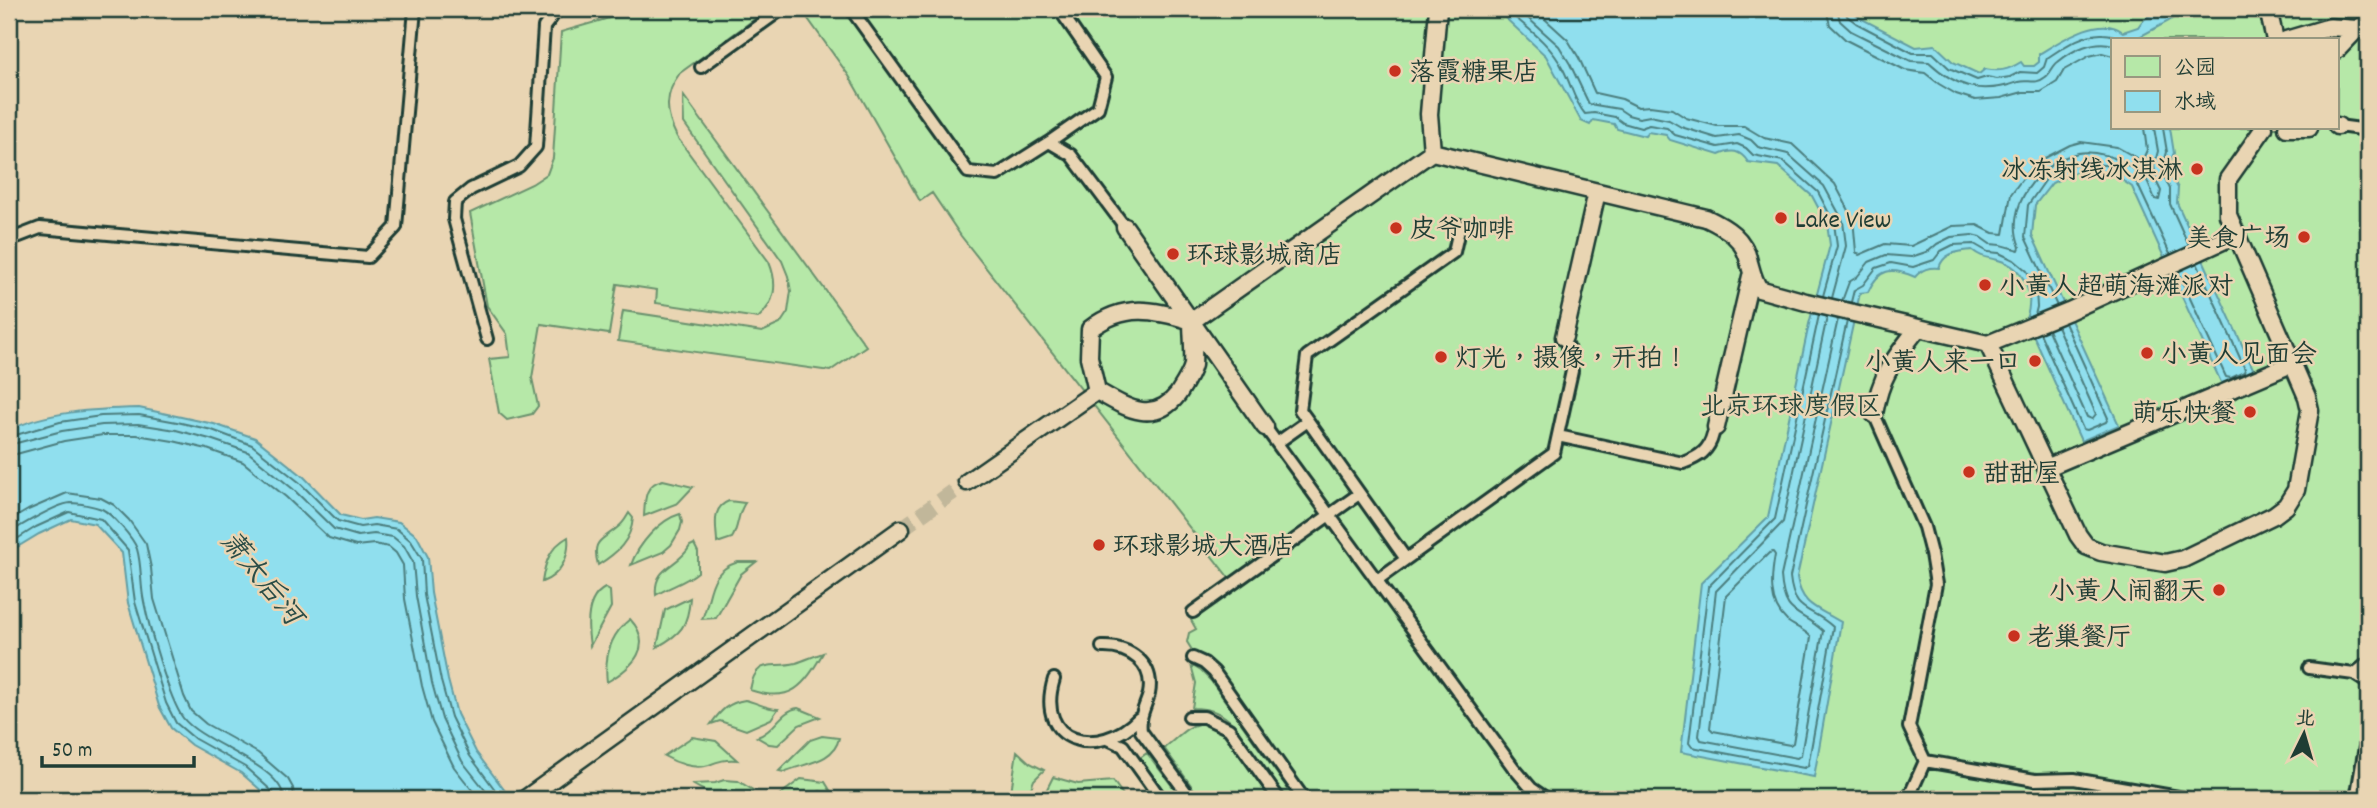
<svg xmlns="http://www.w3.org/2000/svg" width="2377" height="808" viewBox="0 0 2377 808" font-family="Dekko,'LXGW WenKai TC',sans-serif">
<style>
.green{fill:#b6e8a8;stroke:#6a926e;stroke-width:2;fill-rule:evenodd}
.water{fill:#90dfee;stroke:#639ea4;stroke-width:2}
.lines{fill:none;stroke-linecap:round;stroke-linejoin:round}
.shore{stroke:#4c7e7e;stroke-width:2}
.pedestrian-tunnel{stroke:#c1b79a;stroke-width:16;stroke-dasharray:16 8;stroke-linecap:butt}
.service-casing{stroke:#1f3d34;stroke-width:16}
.pedestrian-casing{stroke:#1f3d34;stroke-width:21}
.service{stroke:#e9d5b3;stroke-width:10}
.pedestrian{stroke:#e9d5b3;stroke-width:16}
.poi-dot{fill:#c8321e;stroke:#e9d5b3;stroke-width:2.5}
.labels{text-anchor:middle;stroke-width:5;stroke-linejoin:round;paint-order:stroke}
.poi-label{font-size:26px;fill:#1f3d34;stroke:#e9d5b3;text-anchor:start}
.park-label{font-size:26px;fill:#27463a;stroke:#e9d5b3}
.water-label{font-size:28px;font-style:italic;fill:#2a4d47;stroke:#e9d5b3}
</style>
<rect width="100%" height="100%" fill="#e9d5b3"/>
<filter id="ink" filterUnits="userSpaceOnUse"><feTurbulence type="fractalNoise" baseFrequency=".0143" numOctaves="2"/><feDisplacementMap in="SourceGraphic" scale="14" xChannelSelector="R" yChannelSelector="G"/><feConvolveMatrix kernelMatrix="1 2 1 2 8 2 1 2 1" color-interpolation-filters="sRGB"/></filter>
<g filter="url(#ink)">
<path class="green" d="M640,9H764L756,18L680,73C664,94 665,114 677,137L769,262C778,284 776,302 758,318L656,303L657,290L617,284L609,334L541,324L532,378L538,406L532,414L507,420L499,413L489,359L510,357L507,334L487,306L470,213L532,184L547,174L553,158L561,32Z
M801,9H2368V799H1331L1325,792L1316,799H1312L1221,673L1192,650L1187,642L1189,633L1196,629L1191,620L1236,587L961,236L932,193L920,201L849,76ZM2113,40H2337V128H2113Z
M683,95L866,346L830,371L618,341L623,311L762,332L780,324L788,312L791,291L788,276L782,261L684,123Z
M663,480L693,487L678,503L644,516C645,500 644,484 663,480Z
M729,501L745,503C737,514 739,527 732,538L717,543C717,528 710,508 729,501Z
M629,513L633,518C631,541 617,553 598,565C591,539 602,541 618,527C623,524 626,518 629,513Z
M680,514L682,522L680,530L671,545L663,552L631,565C638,545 659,520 680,514Z
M568,537C570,556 561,575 542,582C545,562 550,547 568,537Z
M694,544L698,552V572C685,583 670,586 656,595C653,566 679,567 690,546Z
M738,562H756L741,574L716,618L702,619C713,594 707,572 738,562Z
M605,588L610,591L611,607L590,646C587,627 585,598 605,588Z
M690,598C688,626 681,634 657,647L665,610Z
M630,619C655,646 633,667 607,682C604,657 610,635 630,619Z
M823,653C804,686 791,704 750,690C756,656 772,669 796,663C805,660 814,656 823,653Z
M1191,665L1201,671L1211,681L1295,799H1287L1233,724C1221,712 1209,708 1192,708L1196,683Z
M745,700C756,702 766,709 778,709L771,719L746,730L720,721L711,724C721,710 728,703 745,700Z
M798,708L820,717L799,725L778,745L769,744L757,737C774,732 781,710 798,708Z
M1201,723L1213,725L1223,731L1272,799H1201L1164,748C1179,737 1183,728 1201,723Z
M822,736L839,738C834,763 803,763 784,772L779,771L810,740Z
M692,737L716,741L737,760C725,759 719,761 709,765C695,770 676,763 664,756Z
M1017,751L1030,763L1044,770L1034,780L1027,799H1010Z
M1147,753L1182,799H1170L1140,758Z
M1053,777L1078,784L1113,781L1126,799H1042Z
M801,779L825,782L833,795L820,791L803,799H774Z
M724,780L738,781L753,790L749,797C728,802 710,795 692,784L715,783Z"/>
<path class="water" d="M1498,9H1852V11L1860,18L1916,47L1935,45L1953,62L1979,74L1985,69C2000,72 2008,70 2021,62L2024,66H2034L2039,62V54C2059,42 2100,13 2123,32L2138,27C2147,11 2168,9 2185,9L2169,21L2139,37L2140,40H2113V128H2170L2174,153L2169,164L2171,176L2178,188L2177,203L2256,375L2224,389L2132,187L2110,172L2081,169L2052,183L2035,205L2032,235L2119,425L2081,441L2026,319C2035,295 2025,267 1998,260C1987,257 1982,258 1972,250C1958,252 1944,252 1939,268C1929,267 1922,269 1915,277C1891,267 1879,268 1868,292L1860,293L1797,577C1801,606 1818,608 1841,622L1814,777L1681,752L1701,583L1768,517L1809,324L1830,245L1827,224L1812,196L1778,166L1748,162C1740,150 1732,149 1719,155L1670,140L1666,135L1648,132L1645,136L1617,129L1614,124L1593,120L1590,125L1581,121L1546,56L1498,11Z
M139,408L214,424L255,438L304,477L341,515L361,520L374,518L399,522L417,536L428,557L431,593L448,680L457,714L476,752L511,799H271L241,773L191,745L171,728L159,706L128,603L122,553L95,524L71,519L39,534L9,552V431C43,411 99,409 139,408Z"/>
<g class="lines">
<path class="shore" d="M1505,9C1526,27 1551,44 1563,69C1571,84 1574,101 1585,114L1594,113L1615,117L1623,123L1641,128L1649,125L1667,128L1675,135L1718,147L1737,144L1746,148L1753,155L1783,161L1818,192L1834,223L1837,246L1823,296
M1518,9L1559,46L1570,64L1589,104L1619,109L1628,115L1639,118L1650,116L1669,120L1681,127L1717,138L1739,135L1751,140L1758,147L1788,154L1824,186L1843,221L1846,246L1832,298
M1534,9L1568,40L1579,58L1595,93L1622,99L1638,107L1650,106L1672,109L1686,118L1717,126H1744L1764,138L1792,144L1835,184L1853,218L1856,252L1859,255L1885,244L1911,246L1953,226L1977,225L1993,233L2004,234L2011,194L2032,166L2041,160L2070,145L2081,142L2117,147L2142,161L2147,150L2144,128
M1826,9L1830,25L1846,40L1905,70L1925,73L1939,84L1956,94L1975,100L2001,98L2023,92H2041L2057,82L2064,70L2089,56L2102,53L2113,56
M1837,9L1840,21L1851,31L1911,61L1929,62C1957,88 1982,95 2018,82C2027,79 2036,85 2044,78C2051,74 2052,66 2058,62C2072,50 2095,39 2113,45
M1845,9L1847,16L1856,23L1913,53H1933L1949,68L1977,80L1987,77L1997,79L2010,77L2020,72L2037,73L2044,67L2047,58C2064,47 2083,33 2103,34C2114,34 2120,40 2130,38L2133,40
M2163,128L2167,152L2163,166L2165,178L2170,189V204L2189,246
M2178,272L2226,377L2231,378L2244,372L2245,369L2197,263
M1842,301L1849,282L1857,277L1869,262L1886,255L1911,257L1929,251L1937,244L1951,237L1972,235L1980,237L1990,244L2001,245L2019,250L2020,247C2003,207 2039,162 2078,153C2094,150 2116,157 2129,166C2135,170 2142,173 2146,179C2150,185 2152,193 2155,199L2159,200L2161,191L2156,181L2154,166L2158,151L2154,128
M1851,302L1854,290L1863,285L1876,268L1891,263L1913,267L1934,260L1941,251L1953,245L1974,244L1988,252L1999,253L2014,260L2027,271L2036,291L2037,307L2035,315
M2057,306L2025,237L2028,205L2047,178L2078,162L2112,166L2137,183L2170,254
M1819,315L1775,519L1708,587L1689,743L1692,747L1804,768L1808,766L1833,627C1811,606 1794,615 1790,577L1847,321
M1827,317L1783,522L1716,591L1699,736L1701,740L1797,758L1801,755L1823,631C1800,609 1784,619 1781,576L1838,319
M2048,330L2087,417L2092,419L2096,414L2057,326
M2040,333L2083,429L2087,430L2106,422L2108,418L2065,323
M9,437L60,422L101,416L139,415L177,422L212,430L252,445L299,482L338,521L360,527L374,525L397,529L411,541L422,559L424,595L441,681L451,717L470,756L502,799
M9,445L62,431L102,425L138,424L176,430L210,439L248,452L293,489L334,529L358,536L374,534L393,537L404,546L413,562L416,596L432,683L442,719L462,761L492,799
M9,456L64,441L103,435H137L173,441L207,449L243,462L286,497L329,538L356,546L374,544L389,547L396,553L403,565L405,599L422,686L432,722L454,767L479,799
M9,521L28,510L67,493L101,498L114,505L129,520L146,544L151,568L154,599L184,696L191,711L206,724L258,753L288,779L293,788L294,799
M9,533C22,525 56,504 71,503C79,503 94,506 102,509C112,514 134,539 137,549C142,566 140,584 144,602C149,627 169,699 183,718C203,744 282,765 284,799
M9,544L36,527L69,512L101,519L128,550L135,602L166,703L176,723L195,739L245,767L273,792L275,799
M1769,553L1773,552L1775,555C1771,577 1768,604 1787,621C1795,627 1805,630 1811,637L1793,743L1790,745L1713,731L1710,728L1726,596Z"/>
<path class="pedestrian-tunnel" d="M901,529L967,482"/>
<g class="service-casing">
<path id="service" d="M851,9L968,172L997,175L1049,142L1071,155L1125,227
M701,67L782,9
M2338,126L2368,130
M1049,142L1098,108L1106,77L1059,9
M9,240L40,228L368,257L396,227L415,9
M487,339L454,219L455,202L471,189L519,166L536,147L544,27L558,9
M1874,414L1924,527L1931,554L1936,584L1909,727L1925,761L1908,799
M1308,421L1300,410L1307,356L1454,252L1460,225
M1265,427L1513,767L1531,788L1547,799
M1558,436L1683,463C1699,457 1709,451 1713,434
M1277,443L1308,421L1406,559
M1377,580L1554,453L1572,371L1568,347
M1193,612L1359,494
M1102,647C1129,646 1155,663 1149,694C1145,708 1139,716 1141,731L1191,799
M1193,658L1204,663L1214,672L1304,799
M2309,668L2354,674L2368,683
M2354,674L2368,663
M1054,679C1034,744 1099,760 1139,718
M1189,717H1204L1229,729L1279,799
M1108,739L1123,746L1161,799
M1925,761L2035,780L2074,779L2190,799
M2356,799L2368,729"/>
</g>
<g class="pedestrian-casing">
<path id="pedestrian" d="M2268,9L2275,40
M2286,40L2330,27L2357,29
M2337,50L2357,29L2368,22
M2337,126H2338
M2287,128H2309
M1432,152L1706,218C1727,228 1744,238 1749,262C1752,273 1753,279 1759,289L1806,302L1988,344L2078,535L2086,546L2101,552L2165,563L2183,559L2274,515L2286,506L2296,490L2310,410L2307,397L2228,215V179L2264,128
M1125,227L1265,427
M1192,321L1432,152L1429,114L1438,9
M1564,337L1597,192
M1988,344L2069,311L2236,235
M1874,414C1881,374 1894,359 1918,328
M1716,427L1751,276
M2046,468L2294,363
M967,482L1097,391C1125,407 1153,426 1178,394C1183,386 1191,374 1193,365C1194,351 1192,335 1192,321C1153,309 1124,303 1090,329L1089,357L1097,391
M525,799L901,529"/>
</g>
<use href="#service" class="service"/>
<use href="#pedestrian" class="pedestrian"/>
</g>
</g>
<g class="poi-dot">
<circle cx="1395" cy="71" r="7"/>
<circle cx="2197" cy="169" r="7"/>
<circle cx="1781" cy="218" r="7"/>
<circle cx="1396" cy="228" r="7"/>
<circle cx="2304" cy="237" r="7"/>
<circle cx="1173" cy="254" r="7"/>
<circle cx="1985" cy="285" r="7"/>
<circle cx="2147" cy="353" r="7"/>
<circle cx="1441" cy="357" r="7"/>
<circle cx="2035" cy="361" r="7"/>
<circle cx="2250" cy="412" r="7"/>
<circle cx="1969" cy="472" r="7"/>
<circle cx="1099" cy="545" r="7"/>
<circle cx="2219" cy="590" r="7"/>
<circle cx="2014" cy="636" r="7"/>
</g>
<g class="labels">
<g class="poi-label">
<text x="1409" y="80">落霞糖果店</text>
<text x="2183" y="178" text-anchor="end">冰冻射线冰淇淋</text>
<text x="1795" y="227">Lake View</text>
<text x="1410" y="237">皮爷咖啡</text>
<text x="2290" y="246" text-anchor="end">美食广场</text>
<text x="1187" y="263">环球影城商店</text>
<text x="1999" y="294">小黄人超萌海滩派对</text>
<text x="2161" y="362">小黄人见面会</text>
<text x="1455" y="366">灯光，摄像，开拍！</text>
<text x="2021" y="370" text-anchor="end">小黄人来一口</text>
<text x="2236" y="421" text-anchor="end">萌乐快餐</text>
<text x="1983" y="481">甜甜屋</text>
<text x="1113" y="554">环球影城大酒店</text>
<text x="2205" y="599" text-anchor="end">小黄人闹翻天</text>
<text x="2028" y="645">老巢餐厅</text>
</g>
<g class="park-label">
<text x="1791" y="414">北京环球度假区</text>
</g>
<g class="water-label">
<text transform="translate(263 577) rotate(51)" y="10">萧太后河</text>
</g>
</g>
<rect width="2377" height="808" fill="none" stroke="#e9d5b3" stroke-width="35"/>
<rect x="18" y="18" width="2342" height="773" fill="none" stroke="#1f3d34" stroke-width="2.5" filter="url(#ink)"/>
<rect x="2111" y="38" width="228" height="91" fill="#e9d5b3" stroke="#989880" stroke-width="2"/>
<rect x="2125" y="56" width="35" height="21" fill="#b6e8a8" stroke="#989880" stroke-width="2"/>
<text x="2174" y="74" font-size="21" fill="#1f3d34">公园</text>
<rect x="2125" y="91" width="35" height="21" fill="#90dfee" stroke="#989880" stroke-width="2"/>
<text x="2174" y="108" font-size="21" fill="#1f3d34">水域</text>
<g transform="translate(2304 734) rotate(5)" stroke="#e9d5b3" stroke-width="5" paint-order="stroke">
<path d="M0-5L12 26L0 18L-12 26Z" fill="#1f3d34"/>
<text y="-10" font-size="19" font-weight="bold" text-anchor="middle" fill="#1f3d34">北</text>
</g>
<path d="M42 756v10h152v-10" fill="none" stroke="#1f3d34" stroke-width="3.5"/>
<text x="52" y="756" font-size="21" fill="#1f3d34" stroke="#e9d5b3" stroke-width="5" paint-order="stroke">50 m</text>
</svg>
